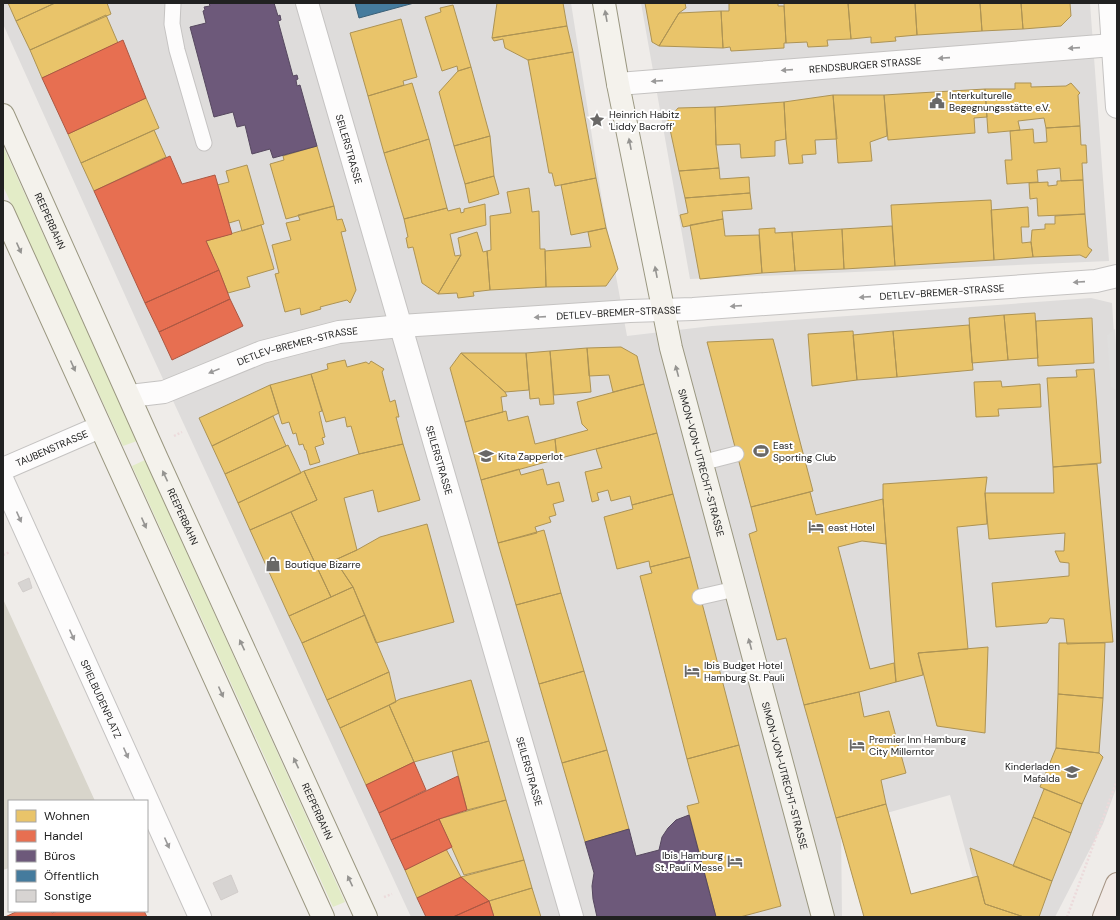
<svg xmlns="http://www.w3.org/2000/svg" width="1120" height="920" viewBox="0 0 1120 920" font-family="'DM Sans',sans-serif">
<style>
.residential{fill:#dedcdb}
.construction{fill:#d8d5cb}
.grass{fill:#e3ecc7}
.parking{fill:#dfdedd}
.homes{fill:#e9c46a;stroke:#ad9354}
.shops{fill:#e76f51;stroke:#ac5843}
.offices{fill:#6d597a;stroke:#56485f}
.public{fill:#457b9d;stroke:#3a6078}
.building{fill:#d7d4d2;stroke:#d2cdcb}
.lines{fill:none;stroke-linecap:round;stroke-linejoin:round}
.service-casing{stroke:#c5c3c2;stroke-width:17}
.minor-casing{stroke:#c5c3c2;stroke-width:24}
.secondary-casing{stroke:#9a9780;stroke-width:24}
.primary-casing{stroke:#a69585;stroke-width:24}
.path{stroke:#ecdadb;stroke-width:2.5;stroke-dasharray:2 2;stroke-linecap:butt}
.service{stroke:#fdfcfc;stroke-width:15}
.minor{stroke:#fdfcfc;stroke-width:22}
.secondary{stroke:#f4f2ec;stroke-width:22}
.primary{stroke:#f2eae6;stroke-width:22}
.oneway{fill:#959491}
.oneway2{fill:#9a9999}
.labels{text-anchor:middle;stroke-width:4;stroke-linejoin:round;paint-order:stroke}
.street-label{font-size:10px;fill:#212121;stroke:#fff}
.poi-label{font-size:10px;fill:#212121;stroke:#fff;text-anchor:start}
</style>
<rect width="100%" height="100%" fill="#efece9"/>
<path class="residential" d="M3,3H571L602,200L627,336L712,326L1091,298L1112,303L1117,383V786L1103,824L1055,917H1009L980,904L950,795L841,826L842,917H411L151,353L3,24Z
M641,3H1090L1109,261L690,279Z"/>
<path class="construction" d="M3,599L95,801H9V868L3,870Z"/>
<path class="grass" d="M3,146L137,441L123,446L3,186Z
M145,460L345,902L333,907L132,466Z"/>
<path class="parking" d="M1115,329L1117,360V390L1111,387L1107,335Z
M1117,397V463L1113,401Z"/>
<path class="homes" d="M8,3H55L16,21Z
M55,3H107L111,14L30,50L16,21Z
M497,3H563L567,26L492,38Z
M645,3H685L686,8L679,13L659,46L652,42Z
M729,3H778V6H784L786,43H784V48L731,51L730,47L723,48L721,11H729Z
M784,3H848L851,39L827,40L828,46L808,47L807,42L786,43Z
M848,3H915L917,35L895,37L896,41L871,43V37L851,39Z
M915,3H980L982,31L917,35Z
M980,3H1021L1023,29L982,31Z
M1021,3H1070L1071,16L1061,26L1023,29Z
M453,5L471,67L458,71L457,66L442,71L425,17L441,12L440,8Z
M721,11L723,48L659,46L679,13Z
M106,15L118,43L42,78L30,50Z
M401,19L417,77L403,81L404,85L368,96L350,33Z
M567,26L573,52L528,60L505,48L503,39L494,41L492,38Z
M573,52L596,178L555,186L552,173H549L528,60Z
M471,67L490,136L454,146L439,92L458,71Z
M412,83L429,139L384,153L368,96Z
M1015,83H1031V87L1066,86L1071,83L1080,93L1078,95L1080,126L1046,128L1044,118L1018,121L1020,130L988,133L985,89H1015Z
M985,89L987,117L974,118L975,133L888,140L884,95Z
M833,95L837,139L815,140L816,154L802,155L803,163L789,164L786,139L784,102Z
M833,95H884L887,136L870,142L872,161L838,163Z
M146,98L159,128L81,163L68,134Z
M784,102L786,139L775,141V156L741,158L740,144L716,145L715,107Z
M715,107L716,145L719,168L679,171L668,120L678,108Z
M1080,126L1081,145H1086L1087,163H1082L1083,180L1061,181L1060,168L1037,170L1038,182L1007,184L1005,160H1012L1010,131L1033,129L1034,143L1047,142L1046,128Z
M154,130L166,157L94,191L81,163Z
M490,136L494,176L465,184L454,146Z
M429,139L447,208L404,219L384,153Z
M317,146L334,206L286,219L270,164L284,160L283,156Z
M247,165L264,224L242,231L239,220L229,223L217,185L229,182L226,171Z
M719,168L720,179L749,177L750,193L685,198L679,171Z
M494,176L499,194L469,203L465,184Z
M596,178L606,228L571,235L561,185Z
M1083,180L1085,214L1038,216L1037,198L1030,199L1029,183L1048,182V186L1057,185V181Z
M529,188L532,212L539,211L540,249H545L546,287L490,290L487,251L491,250L490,216L511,213L507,192Z
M750,193L752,209L722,211L723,219L683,227L680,215L688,213L685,198Z
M991,200L994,260L895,266L891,205Z
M485,204L486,225L450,234L455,256L461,255L438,294L422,283L413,247L408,248L406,238L408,237L404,219L447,208L448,211L460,208L461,213L464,212V209Z
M334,206L337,220L342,219L346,231L341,232L356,290L350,303L347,300L320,307L321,309L301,315L300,308L285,312L275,274L279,273L272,245L291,240L286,223L300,220L298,215Z
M1028,207L1029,227H1021L1022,243L1031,242L1033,257L994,260L991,210Z
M1085,214L1088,247L1092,250L1086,258L1080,255L1033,257L1031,242L1032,230L1045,229V224H1055V216Z
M723,219L725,236L759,235L762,273L700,279L690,225Z
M261,225L274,269L247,277L250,287L228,293L206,241Z
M892,226L895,266L844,269L842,229Z
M606,228L618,269L606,286L546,287L545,251L591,247L588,232Z
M775,228V233L792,232L795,271L762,273L759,229Z
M842,229L844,269L795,271L792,232Z
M477,232L483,252L487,251L490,290L473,292L474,296L458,298L457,293L438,294L461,255L458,238Z
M1035,313L1038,358L1008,360L1004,315Z
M1004,315L1008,360L972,363L969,318Z
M1092,318L1094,363L1038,366L1036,321Z
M969,325L973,370L897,377L893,331Z
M853,331L857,380L812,386L808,334Z
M893,331L897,377L857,380L853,335Z
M773,339L813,491L751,507L707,342Z
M621,347L637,356L644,384L613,392L609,375L589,376L587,348Z
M587,348L591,392L554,395L550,351Z
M550,351L554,404L540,405L539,398L530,399L526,353Z
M461,353H526L529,390L505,392Z
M461,353L505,392L507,396L501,397L503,412L465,422L450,368Z
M345,360L347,367L366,362L369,364L371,361L384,369L382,372L390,402L395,400L399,417H396L403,444L359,454L351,426L347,427L345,417L326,422L311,374L328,369L327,364Z
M1094,369L1101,463L1053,467L1047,378L1077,377L1076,370Z
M311,374L322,411L319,412L325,437L322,438L324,444L315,447L320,462L310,465L306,450H305L303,444L299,445L296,433L293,434L289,422L282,424L270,385Z
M1001,381L1002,387L1040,384L1041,407L998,409L999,416L976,417L974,382Z
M644,384L657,433L557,459L555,439L588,430L582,424L577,402Z
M270,385L279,413L212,446L199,418Z
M506,411L508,421L528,416L535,444L555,439L557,459L481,480L465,422Z
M273,416L286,446L225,474L212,446Z
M657,433L673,494L632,505L630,496L611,501L608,490L597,493L599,500L592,502L585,472L602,468L596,449Z
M403,444L420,500L378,512L373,490L344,498L357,550L335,560L353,587L331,597L291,512L317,500L304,471L359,454Z
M288,445L301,473L238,503L225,474Z
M1097,464L1113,642L1067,644L1064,619L1050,618L1047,623L996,627L992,583L1069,576V563L1060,562L1055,551H1064L1065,533L989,539L985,493H1054L1053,467Z
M519,469L521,475L543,469L547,485L559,482L564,501L553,504L556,515L549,517L551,522L535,527L537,533L498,543L481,480Z
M304,471L317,500L250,530L238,503Z
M987,477L985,493L987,524L957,527L968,649L918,653L923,675L896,682L883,499V484Z
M810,492L816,515L883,499L886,544L862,541L838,547L870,669L894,663L896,682L859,692L804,705L786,638L777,640L749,534L757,531L751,507Z
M673,494L690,557L650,567L649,561L617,569L604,517L633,509L632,505Z
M291,512L331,597L289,616L250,530Z
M427,524L454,622L376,643L353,587L335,560L357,550L380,537Z
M544,530L561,593L516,605L498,543Z
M690,557L739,745L687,759L640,576L652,573L650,567Z
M353,587L365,615L302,643L289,616Z
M561,593L584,671L539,684L516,605Z
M365,615L389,672L327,700L302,643Z
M1059,643H1105L1103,698L1058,694Z
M988,647L985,733L937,726L918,653Z
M584,671L607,750L562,763L539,684Z
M389,672L396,702L340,728L327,700Z
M471,680L489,741L414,762L389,705L400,699Z
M859,692L864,717L889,711L906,773L881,780L886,804L836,818L804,705Z
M1058,694L1103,698L1099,753L1056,748Z
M389,705L414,762L366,785L340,728Z
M489,741L506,800L467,810L452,751Z
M739,745L781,906L740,917H716L687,806L699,803L687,759Z
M1056,748L1099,753L1103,757L1082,804L1040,787Z
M607,750L629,829L585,842L562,763Z
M1044,789L1082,804L1071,833L1033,817Z
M506,800L524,860L464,875L439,819Z
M886,804L911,894L978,876L985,904L1024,917H864L836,818Z
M1033,817L1071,833L1052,881L1013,866Z
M970,848L1052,881L1039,917H1024L985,904Z
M446,849L461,877L417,898L405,870Z
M524,860L532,888L489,901L461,877Z
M532,888L541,917H494L489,901Z"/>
<path class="shops" d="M123,40L146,98L68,134L42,78Z
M170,156L182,184L215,175L232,234L206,241L219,270L145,303L94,191Z
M219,270L230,299L159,332L145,303Z
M230,299L243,326L172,360L159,332Z
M414,762L426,790L379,813L366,785Z
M458,776L467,810L439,819L391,840L379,813Z
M439,819L452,847L405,870L391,840Z
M461,877L489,901L453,917H426L417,898Z
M489,901L494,917H453Z
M18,911H51L52,913L58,911H144L147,917H5Z"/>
<path class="offices" d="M209,3H274L278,16L280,15L281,20L278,21L293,76L297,75L298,79L296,80L297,86L300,85L317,146L273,158L270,149L252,154L245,125L237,127L233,112L214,117L190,27L206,23L203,11L205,10L204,7L210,6Z
M689,815L716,917H597L593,899L592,886L594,873L585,842L629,829L636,856L659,850L662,837L668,828L676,820Z"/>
<path class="public" d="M355,3H414L359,18Z"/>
<path class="building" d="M29,578L32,588L23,592L18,583Z
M231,875L238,892L221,900L213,883Z"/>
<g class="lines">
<g class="service-casing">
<path id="service" d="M173,3L172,24L177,50L204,143
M701,463L736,454
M700,597L735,589"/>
</g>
<g class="minor-casing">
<g id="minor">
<path id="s1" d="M307,3L572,917"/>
<path d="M1110,3L1117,107"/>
<path id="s2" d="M618,84L1113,45"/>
<path id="s3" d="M130,396L164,392L262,352L339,332L401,326L630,311L693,309L1096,281L1117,276"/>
<path id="s4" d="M3,469L100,427"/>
<path id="s5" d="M3,481L200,917"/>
</g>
</g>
<g class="secondary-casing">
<g id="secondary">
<path id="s6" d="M604,3L618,84L671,348L823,917"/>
<path id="s7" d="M3,115L157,459L366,917"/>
<path d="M3,212L323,917"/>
</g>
</g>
<g class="primary-casing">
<path id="primary" d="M1104,917L1117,884"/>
</g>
<path class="path" d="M174,436L182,432
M3,555L10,552
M384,897L392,894
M1067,917L1117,780"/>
<use href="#service" class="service"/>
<use href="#minor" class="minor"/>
<use href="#secondary" class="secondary"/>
<use href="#primary" class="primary"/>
</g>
<defs><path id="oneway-solid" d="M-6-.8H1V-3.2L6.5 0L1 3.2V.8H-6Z"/></defs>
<g class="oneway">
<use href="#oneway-solid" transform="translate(606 16) rotate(-100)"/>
<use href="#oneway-solid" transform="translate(630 144) rotate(-101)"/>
<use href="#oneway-solid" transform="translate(19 248) rotate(66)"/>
<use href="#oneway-solid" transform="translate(656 272) rotate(-101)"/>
<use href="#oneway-solid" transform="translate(73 366) rotate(66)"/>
<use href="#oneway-solid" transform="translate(677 371) rotate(-105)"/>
<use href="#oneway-solid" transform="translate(165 476) rotate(-115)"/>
<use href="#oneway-solid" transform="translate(144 523) rotate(66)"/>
<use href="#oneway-solid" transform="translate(750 644) rotate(-105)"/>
<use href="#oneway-solid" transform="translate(242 645) rotate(-115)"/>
<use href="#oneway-solid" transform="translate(221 692) rotate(66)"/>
<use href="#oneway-solid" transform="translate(296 763) rotate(-115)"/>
<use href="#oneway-solid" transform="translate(350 881) rotate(-115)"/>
</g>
<g class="oneway2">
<use href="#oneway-solid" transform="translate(1074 48) rotate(176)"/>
<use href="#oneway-solid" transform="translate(944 58) rotate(176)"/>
<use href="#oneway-solid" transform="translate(787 70) rotate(176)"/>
<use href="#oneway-solid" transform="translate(657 81) rotate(176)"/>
<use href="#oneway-solid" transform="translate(1079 282) rotate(176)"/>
<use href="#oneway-solid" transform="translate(865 297) rotate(176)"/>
<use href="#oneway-solid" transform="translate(736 306) rotate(176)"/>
<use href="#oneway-solid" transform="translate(540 317) rotate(176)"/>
<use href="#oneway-solid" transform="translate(214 371) rotate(158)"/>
<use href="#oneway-solid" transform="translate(19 517) rotate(66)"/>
<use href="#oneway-solid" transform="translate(72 635) rotate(66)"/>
<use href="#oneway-solid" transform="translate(126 753) rotate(66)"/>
<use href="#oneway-solid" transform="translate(167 843) rotate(66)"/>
</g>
<defs>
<g id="civic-bare" transform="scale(1.2)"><path d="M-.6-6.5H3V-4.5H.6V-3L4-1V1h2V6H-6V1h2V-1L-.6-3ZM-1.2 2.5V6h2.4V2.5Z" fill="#696867" stroke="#fff" stroke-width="2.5" paint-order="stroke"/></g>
<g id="sight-bare" transform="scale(1.2)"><path d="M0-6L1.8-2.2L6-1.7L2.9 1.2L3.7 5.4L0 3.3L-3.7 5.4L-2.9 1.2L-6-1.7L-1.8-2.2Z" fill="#696867" stroke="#fff" stroke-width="2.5" paint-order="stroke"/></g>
<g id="stadium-bare" transform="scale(1.2)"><path d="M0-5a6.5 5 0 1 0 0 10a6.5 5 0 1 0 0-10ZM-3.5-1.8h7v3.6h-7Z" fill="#696867" stroke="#fff" stroke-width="2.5" paint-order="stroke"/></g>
<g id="school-bare" transform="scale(1.2)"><path d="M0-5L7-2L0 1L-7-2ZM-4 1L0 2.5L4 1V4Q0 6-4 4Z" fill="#696867" stroke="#fff" stroke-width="2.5" paint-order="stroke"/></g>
<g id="hotel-bare" transform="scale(1.2)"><path d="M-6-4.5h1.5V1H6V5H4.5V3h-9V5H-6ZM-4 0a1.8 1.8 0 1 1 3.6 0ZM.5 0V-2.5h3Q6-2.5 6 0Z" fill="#696867" stroke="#fff" stroke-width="2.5" paint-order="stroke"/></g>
<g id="shop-bare" transform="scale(1.2)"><path d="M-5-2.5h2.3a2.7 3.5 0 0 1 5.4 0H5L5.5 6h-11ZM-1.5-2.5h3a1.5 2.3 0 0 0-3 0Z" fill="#696867" stroke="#fff" stroke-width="2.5" paint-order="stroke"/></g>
</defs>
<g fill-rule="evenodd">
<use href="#civic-bare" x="937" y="101"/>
<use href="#sight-bare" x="597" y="120"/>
<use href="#stadium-bare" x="761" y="451"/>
<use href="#school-bare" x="486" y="456"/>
<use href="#hotel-bare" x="816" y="527"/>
<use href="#shop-bare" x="273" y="564"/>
<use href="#hotel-bare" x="692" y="671"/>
<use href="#hotel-bare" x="857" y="745"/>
<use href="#school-bare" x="1072" y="772"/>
<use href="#hotel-bare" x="735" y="861"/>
</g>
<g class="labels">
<g class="street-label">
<text dy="4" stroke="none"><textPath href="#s2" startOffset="248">RENDSBURGER STRASSE</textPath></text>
<text dy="4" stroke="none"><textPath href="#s1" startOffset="152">SEILERSTRASSE</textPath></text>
<text dy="4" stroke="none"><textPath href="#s7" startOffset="116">REEPERBAHN</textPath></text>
<text dy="4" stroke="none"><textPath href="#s3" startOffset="824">DETLEV-BREMER-STRASSE</textPath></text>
<text dy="4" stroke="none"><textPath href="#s3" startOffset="500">DETLEV-BREMER-STRASSE</textPath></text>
<text dy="4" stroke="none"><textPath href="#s3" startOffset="176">DETLEV-BREMER-STRASSE</textPath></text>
<text dy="4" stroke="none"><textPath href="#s4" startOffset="53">TAUBENSTRASSE</textPath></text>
<text dy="4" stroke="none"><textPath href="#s1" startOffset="476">SEILERSTRASSE</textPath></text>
<text dy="4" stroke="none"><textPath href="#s6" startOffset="470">SIMON-VON-UTRECHT-STRASSE</textPath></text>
<text dy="4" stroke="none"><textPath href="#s7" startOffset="440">REEPERBAHN</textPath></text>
<text dy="4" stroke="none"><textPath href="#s5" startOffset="239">SPIELBUDENPLATZ</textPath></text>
<text dy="4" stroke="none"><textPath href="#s1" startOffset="800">SEILERSTRASSE</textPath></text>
<text dy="4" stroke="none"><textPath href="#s6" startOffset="794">SIMON-VON-UTRECHT-STRASSE</textPath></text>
<text dy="4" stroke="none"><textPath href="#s7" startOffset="764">REEPERBAHN</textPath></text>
</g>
<g class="poi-label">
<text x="949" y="99">Interkulturelle<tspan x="949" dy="12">Begegnungsstätte e.V.</tspan></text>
<text x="609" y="118">Heinrich Habitz<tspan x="609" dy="12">'Liddy Bacroff'</tspan></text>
<text x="773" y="449">East<tspan x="773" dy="12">Sporting Club</tspan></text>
<text x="498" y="460">Kita Zapperlot</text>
<text x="828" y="531">east Hotel</text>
<text x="285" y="568">Boutique Bizarre</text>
<text x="704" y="669">Ibis Budget Hotel<tspan x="704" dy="12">Hamburg St. Pauli</tspan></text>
<text x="869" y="743">Premier Inn Hamburg<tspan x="869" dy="12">City Millerntor</tspan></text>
<text x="1060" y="770" text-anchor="end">Kinderladen<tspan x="1060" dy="12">Mafalda</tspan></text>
<text x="723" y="859" text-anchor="end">Ibis Hamburg<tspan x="723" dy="12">St. Pauli Messe</tspan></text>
</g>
</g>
<rect width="1120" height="920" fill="none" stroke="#212121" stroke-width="8"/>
<rect x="8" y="800" width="140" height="112" fill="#ffffff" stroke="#a6a6a6"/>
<rect x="16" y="810" width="20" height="12" fill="#e9c46a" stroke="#a6a6a6"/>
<text x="44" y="820" font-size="12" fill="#212121">Wohnen</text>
<rect x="16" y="830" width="20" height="12" fill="#e76f51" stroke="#a6a6a6"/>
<text x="44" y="840" font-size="12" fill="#212121">Handel</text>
<rect x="16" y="850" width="20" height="12" fill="#6d597a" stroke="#a6a6a6"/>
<text x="44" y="860" font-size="12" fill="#212121">Büros</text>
<rect x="16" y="870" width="20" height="12" fill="#457b9d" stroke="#a6a6a6"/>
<text x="44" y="880" font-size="12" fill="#212121">Öffentlich</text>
<rect x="16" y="890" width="20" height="12" fill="#d7d4d2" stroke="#a6a6a6"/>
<text x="44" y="900" font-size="12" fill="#212121">Sonstige</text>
</svg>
